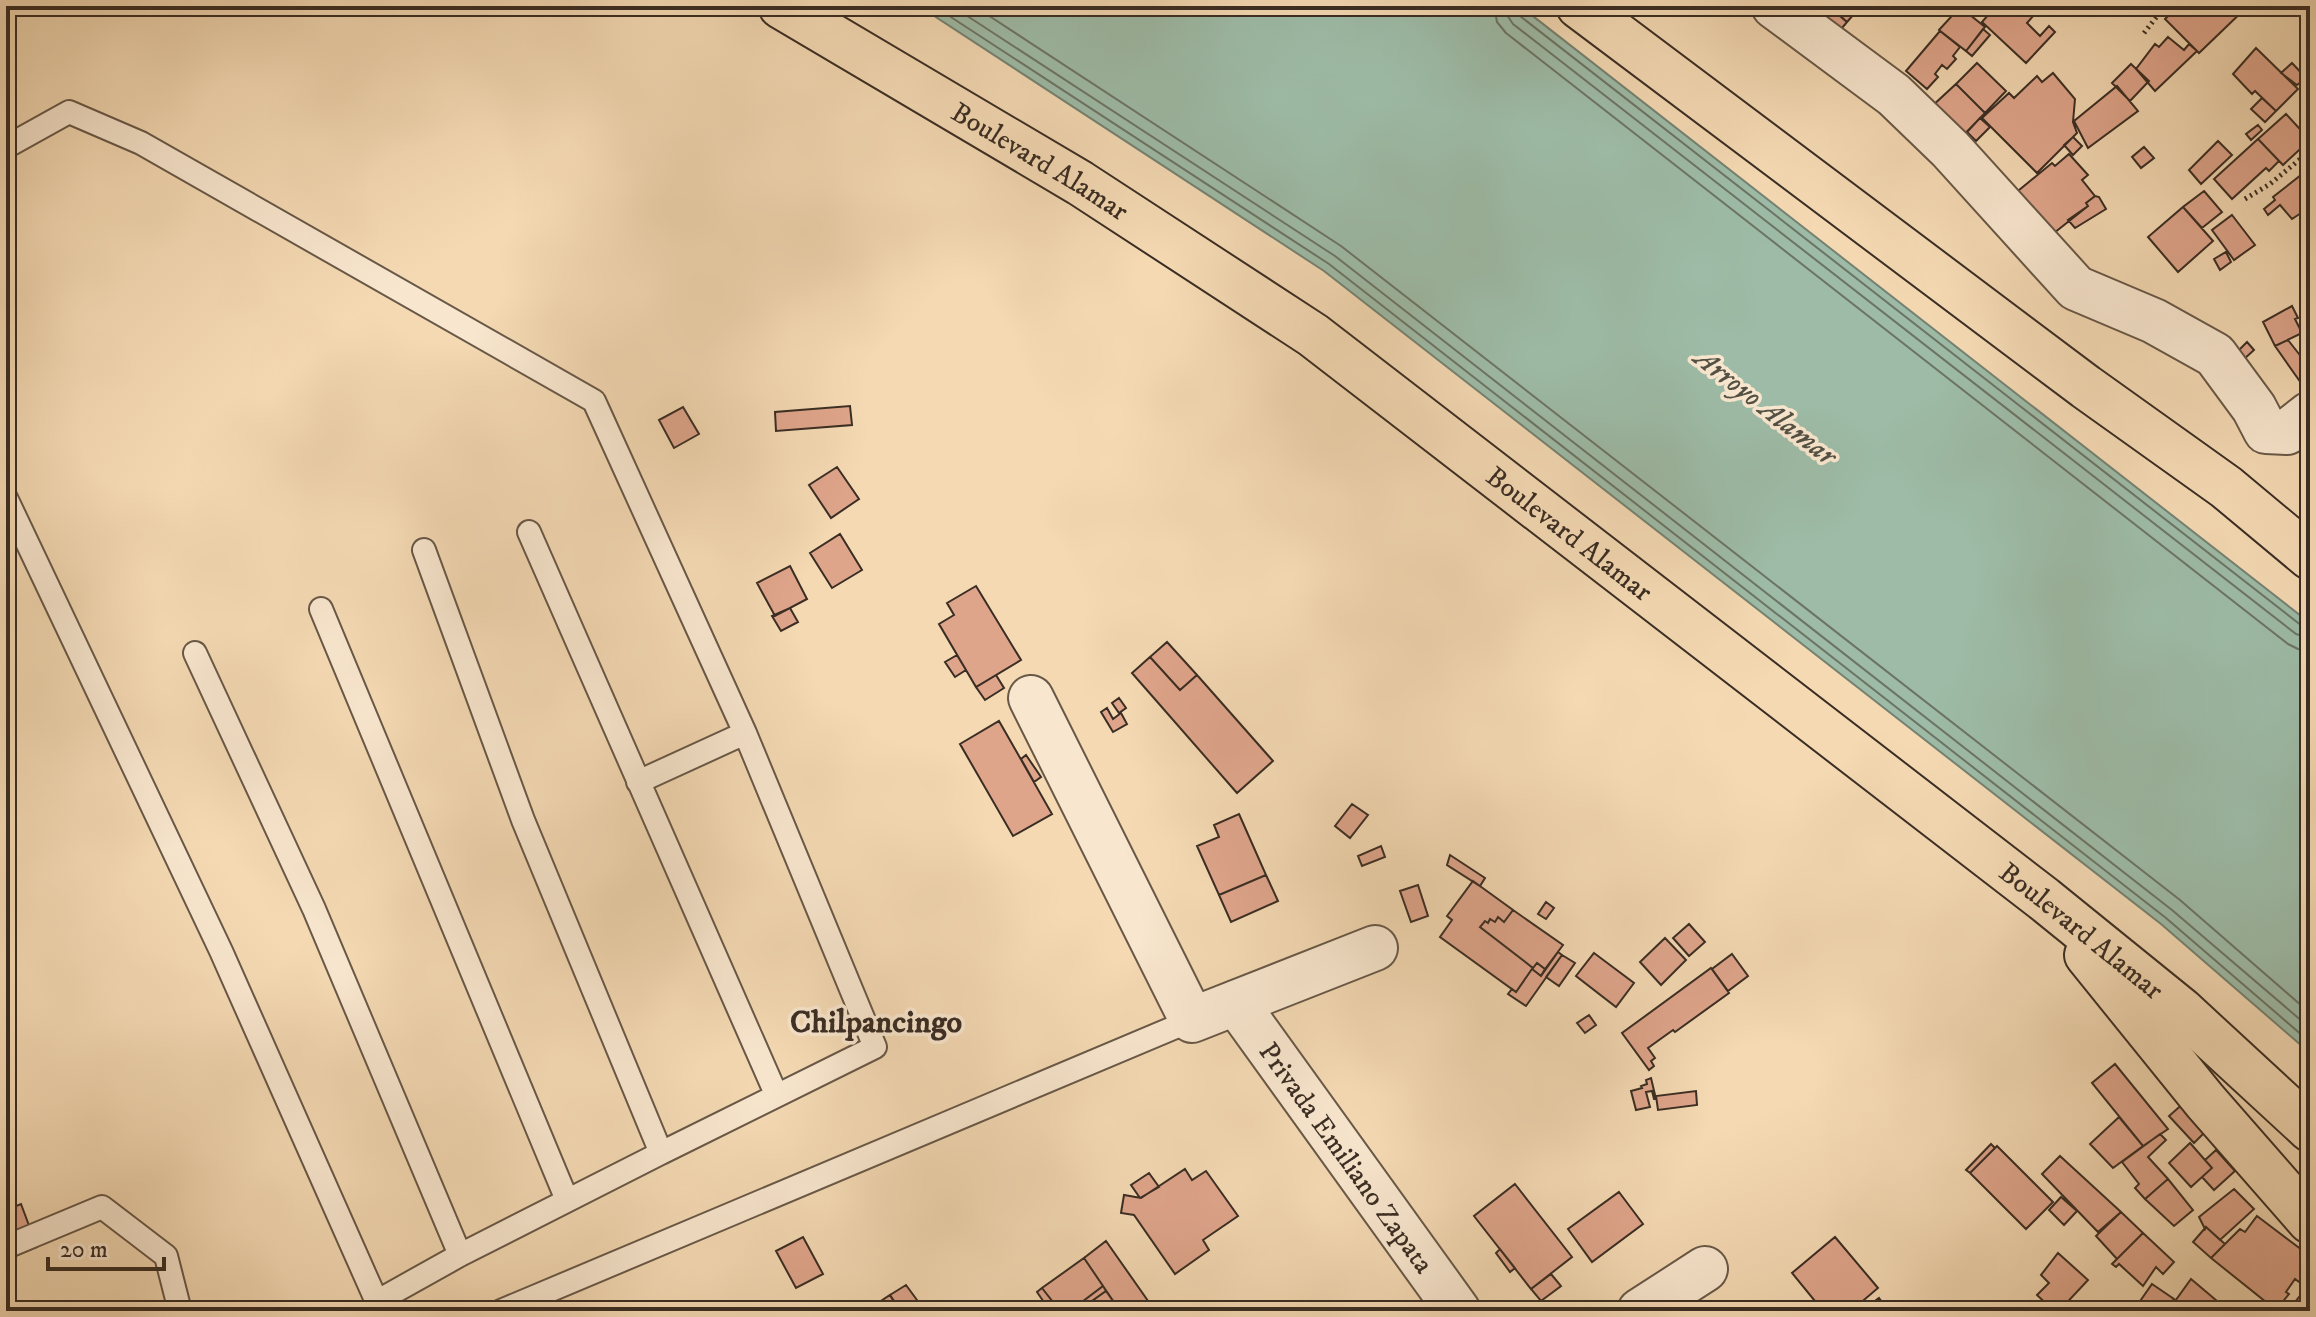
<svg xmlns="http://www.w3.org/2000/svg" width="2316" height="1317" viewBox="0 0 2316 1317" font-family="'IM FELL DW Pica',serif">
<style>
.water{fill:#9dbba7;stroke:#758272;stroke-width:2}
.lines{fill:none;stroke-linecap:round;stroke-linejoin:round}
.shore{stroke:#6c7465;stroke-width:2}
.building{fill:#dfa58b;stroke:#3a2d23;stroke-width:2}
.lane-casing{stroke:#685847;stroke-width:26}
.street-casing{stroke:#685847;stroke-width:48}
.highway-casing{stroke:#3a2d23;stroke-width:48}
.path{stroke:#3a2d23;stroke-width:5;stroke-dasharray:2 4;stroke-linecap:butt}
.lane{stroke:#f8e6ce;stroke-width:22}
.street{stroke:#f8e6ce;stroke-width:44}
.highway{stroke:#f4d9b3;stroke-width:44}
.labels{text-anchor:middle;stroke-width:7;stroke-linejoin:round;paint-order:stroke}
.street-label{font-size:28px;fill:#3a2d23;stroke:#f8e6ce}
.water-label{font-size:30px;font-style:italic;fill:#535044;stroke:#f8e6ce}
.quarter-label{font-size:32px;font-weight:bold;fill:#3a2d23;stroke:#f8e6ce}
</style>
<rect width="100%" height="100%" fill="#f4d9b3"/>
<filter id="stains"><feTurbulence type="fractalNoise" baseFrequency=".0025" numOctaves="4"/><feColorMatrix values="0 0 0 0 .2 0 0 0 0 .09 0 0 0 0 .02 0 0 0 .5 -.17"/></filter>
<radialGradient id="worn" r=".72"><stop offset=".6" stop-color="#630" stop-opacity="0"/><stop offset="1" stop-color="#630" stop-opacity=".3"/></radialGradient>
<path class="water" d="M919,6H1520L2310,623V1053L2161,924L1324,271Z"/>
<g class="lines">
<path class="shore" d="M934,6L1329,264L2166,918L2310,1042
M952,6L1335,256L2172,910L2310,1028
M974,6L1341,246L2180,900L2310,1013
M1494,6L1497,22L1506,33L2288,644L2298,649L2310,651
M1506,6L1507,15L1513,24L2296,634L2310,638
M1516,6L1520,16L2302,626L2310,628"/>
</g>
<path class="building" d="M1847,6H1861L1847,22L1841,17Z
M1996,6H2042L2027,23L2040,36L2049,26L2055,32L2026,63L1982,22Z
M2178,6H2248L2199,53L2165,19Z
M1960,7L1985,27L1966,51L1939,30Z
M1833,9L1847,22L1832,40L1817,27Z
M1983,29L1990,35L1972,56L1966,51Z
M1940,31L1960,47L1953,56L1956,59L1947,69L1942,65L1935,74L1938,77L1927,89L1906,71Z
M2168,37L2184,50L2189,44L2197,51L2155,91L2136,69L2155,44L2159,47Z
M2256,48L2298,89L2276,111L2255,91L2252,94L2233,74Z
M1977,63L2006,91L1985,113L1956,84Z
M2292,63L2306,78L2297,85L2281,73Z
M2131,64L2149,81L2130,101L2112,83Z
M2053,73L2075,99L2073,122L2077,133L2037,173L1982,118L2009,93L2014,98L2037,76L2042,82Z
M1956,84L1985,113L1951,148L1930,108Z
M2117,86L2138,111L2088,148L2074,121Z
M2262,98L2276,111L2265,122L2251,109Z
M2286,114L2310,140L2283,165L2258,139Z
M1980,118L1990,127L1976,141L1967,132Z
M2258,125L2262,130L2251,140L2246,134Z
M2073,137L2082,146L2073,155L2064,145Z
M2258,139L2279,161L2269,171L2266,168L2232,199L2214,179Z
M2218,141L2232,155L2201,184L2189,170Z
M2144,147L2154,158L2141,168L2132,157Z
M2069,154L2088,175L2082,180L2095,196L2086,203L2088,206L2049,237L2007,200L2052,163L2055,166Z
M2301,175L2309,186L2304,191L2310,197V207L2292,219L2280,205L2268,215L2264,209L2275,200L2273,197Z
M2204,191L2222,212L2202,228L2183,207Z
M2095,196L2099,197L2106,209L2075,228L2068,220L2088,206L2086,203Z
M2183,207L2213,241L2178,272L2148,237Z
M2232,215L2255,245L2234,260L2212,230Z
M2226,252L2231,262L2220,270L2214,259Z
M2292,306L2298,318L2295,319L2302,333L2275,346L2263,322Z
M2288,340L2310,368V377L2301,383L2275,346Z
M2247,342L2254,350L2243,360L2239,350Z
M850,406L852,425L776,431L775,412Z
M683,407L699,434L674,448L659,420Z
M837,467L859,499L831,518L809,485Z
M840,534L862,570L832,588L810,553Z
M790,566L807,599L775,616L757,583Z
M976,586L1021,660L976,687L939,624L954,615L947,603Z
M790,608L798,622L781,631L772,616Z
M1167,642L1197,675L1180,690L1150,657Z
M957,655L966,670L955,677L945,662Z
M1150,657L1180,690L1197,675L1273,761L1237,793L1132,673Z
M996,675L1004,688L985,700L976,687Z
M1119,698L1126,708L1119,713L1112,703Z
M1107,708L1113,719L1121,713L1127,724L1113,732L1101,712Z
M999,721L1052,814L1013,836L960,744Z
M1026,755L1041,777L1034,782L1021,759Z
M1352,804L1368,815L1350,838L1335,826Z
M1239,814L1266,875L1219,895L1197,846L1219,837L1214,825Z
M1381,846L1385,857L1362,866L1358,856Z
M1450,855L1485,878L1480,886L1447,865Z
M1266,875L1278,901L1231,922L1219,895Z
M1473,881L1513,910L1504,922L1498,917L1495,922L1490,919L1488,923L1485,921L1480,927L1533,968L1537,963L1545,969L1541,976L1532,969L1516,992L1440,937L1452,920L1447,916Z
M1418,885L1428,916L1411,922L1400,891Z
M1546,902L1554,908L1546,919L1538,914Z
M1513,910L1563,945L1545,969L1537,963L1533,968L1480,927L1485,921L1488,923L1490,919L1495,922L1498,917L1504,922Z
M1689,924L1705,942L1689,956L1673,938Z
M1665,938L1686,960L1661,985L1640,962Z
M1558,952L1562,955L1526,1006L1508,994L1512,989L1516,992L1532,969L1541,976Z
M1594,953L1634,983L1616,1007L1576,976Z
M1732,954L1748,976L1728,991L1712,969Z
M1562,955L1575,963L1559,986L1546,977Z
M1711,968L1729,993L1675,1032L1673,1030L1648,1048L1655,1058L1651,1061L1654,1066L1649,1070L1622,1033Z
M1589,1015L1596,1025L1585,1033L1577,1023Z
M2115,1064L2168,1129L2143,1146L2092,1083Z
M1651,1078L1656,1099H1654L1652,1091L1646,1092L1650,1107L1636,1110L1631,1091L1642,1088L1641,1086L1647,1084L1646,1080Z
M1696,1091L1697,1105L1658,1110L1656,1096Z
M2185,1102L2209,1128L2194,1143L2169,1116Z
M2119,1117L2143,1146L2113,1168L2090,1144Z
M2160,1134L2166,1140L2148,1157L2168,1179L2145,1199L2135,1188L2139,1184L2122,1162Z
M2190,1143L2212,1168L2191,1187L2169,1163Z
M1991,1144L1995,1148L1970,1173L1966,1170Z
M1997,1146L2053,1202L2026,1229L1970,1173Z
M2216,1150L2235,1171L2214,1190L2202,1177L2212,1168L2205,1160Z
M2060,1156L2121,1212L2098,1232L2042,1174Z
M1185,1169L1192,1180L1206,1171L1238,1216L1203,1240L1209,1250L1175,1274L1134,1215L1121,1213L1124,1195L1141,1198Z
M1149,1173L1159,1187L1140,1198L1131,1185Z
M2168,1179L2193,1210L2174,1226L2145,1199Z
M1515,1184L1572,1257L1531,1289L1474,1216Z
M2234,1189L2254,1209L2220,1240L2206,1227L2205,1229L2199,1217Z
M1619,1192L1643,1224L1592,1262L1568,1229Z
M2061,1197L2077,1211L2064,1225L2049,1210Z
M21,1204L37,1247L6,1260V1210Z
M2121,1212L2143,1233L2117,1259L2096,1236Z
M2257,1216L2310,1256V1269L2299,1282L2295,1279L2286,1292L2289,1294L2276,1310L2211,1258L2240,1229L2245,1232Z
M2206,1227L2225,1244L2211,1258L2193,1242Z
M2143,1233L2174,1262L2163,1274L2156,1267L2143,1286L2119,1264L2116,1267L2112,1264Z
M803,1237L823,1274L796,1288L776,1251Z
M1835,1237L1878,1288L1851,1311H1823L1792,1273Z
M1106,1241L1153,1308L1149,1311H1120L1084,1258Z
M1500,1249L1515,1268L1510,1272L1496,1253Z
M2058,1253L2088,1280L2059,1311H2054L2037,1295L2049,1283L2041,1275Z
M1084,1258L1103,1286L1070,1311H1060L1042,1288Z
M1551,1274L1561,1286L1541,1301L1531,1289Z
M2191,1279L2217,1301L2211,1311H2168Z
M2152,1284L2174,1299L2165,1311H2142L2136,1307Z
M906,1285L925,1311H901L894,1302L890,1295Z
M1103,1286L1106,1291L1078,1311H1070Z
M1042,1288L1060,1311H1050L1037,1292Z
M1106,1291L1120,1311H1078Z
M2303,1292L2310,1298V1311H2288Z
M890,1295L901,1311H866Z
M1879,1298L1889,1311H1862Z"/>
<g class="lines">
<g class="lane-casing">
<path id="lane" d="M6,147L69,112L141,143L594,401L745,733L875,1047L661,1153
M6,498L221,951L381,1311
M529,532L776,1094
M321,609L567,1200
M195,653L314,909L460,1255
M638,782L745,733
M6,1247L102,1207L166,1256L180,1311
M376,1302L460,1255L661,1153L523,820L424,550
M501,1311L1192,1020"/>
</g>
<g class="street-casing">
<g id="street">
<path d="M1774,6L1894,95L1950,149L2076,288L2154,321L2215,355L2254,408L2266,431L2287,432L2310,414"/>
<path d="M1031,698L1192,1020L1375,948"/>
<path id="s1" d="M1236,1003L1458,1311"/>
<path d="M1640,1311L1705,1269"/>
</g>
</g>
<g class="highway-casing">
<g id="highway">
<path id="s2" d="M781,6L1080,183L1313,335L2044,899L2181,1010L2310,1129"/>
<path d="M1579,6L2086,387L2226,487L2310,557"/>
<path d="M2087,955L2205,1101L2310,1221"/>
</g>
</g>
<path class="path" d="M2144,33L2165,6
M2245,199L2270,184L2310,151"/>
<use href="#lane" class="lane"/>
<use href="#street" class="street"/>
<use href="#highway" class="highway"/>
</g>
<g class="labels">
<g class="street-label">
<text dy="10" stroke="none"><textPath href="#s2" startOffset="302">Boulevard Alamar</textPath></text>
<text dy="10" stroke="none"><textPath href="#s2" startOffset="950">Boulevard Alamar</textPath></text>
<text dy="10" stroke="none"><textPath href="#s2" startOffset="1598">Boulevard Alamar</textPath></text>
<text dy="10" stroke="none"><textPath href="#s1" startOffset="190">Privada Emiliano Zapata</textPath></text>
</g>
<g class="water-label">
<text transform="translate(1766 406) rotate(38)" y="10">Arroyo Alamar</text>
</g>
<g class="quarter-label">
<text x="876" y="1032">Chilpancingo</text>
</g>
</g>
<rect width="2316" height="1317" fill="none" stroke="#f4d9b3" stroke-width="32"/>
<rect x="8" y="8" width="2300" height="1301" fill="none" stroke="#3a2d23" stroke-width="4"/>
<rect x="16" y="16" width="2284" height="1285" fill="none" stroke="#3a2d23" stroke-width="2"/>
<path d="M48 1257v12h116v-12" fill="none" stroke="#3a2d23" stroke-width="4"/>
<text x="60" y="1257" font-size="24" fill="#3a2d23" stroke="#f8e6ce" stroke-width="6" paint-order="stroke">20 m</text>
<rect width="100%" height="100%" filter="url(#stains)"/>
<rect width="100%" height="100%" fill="url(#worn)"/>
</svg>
